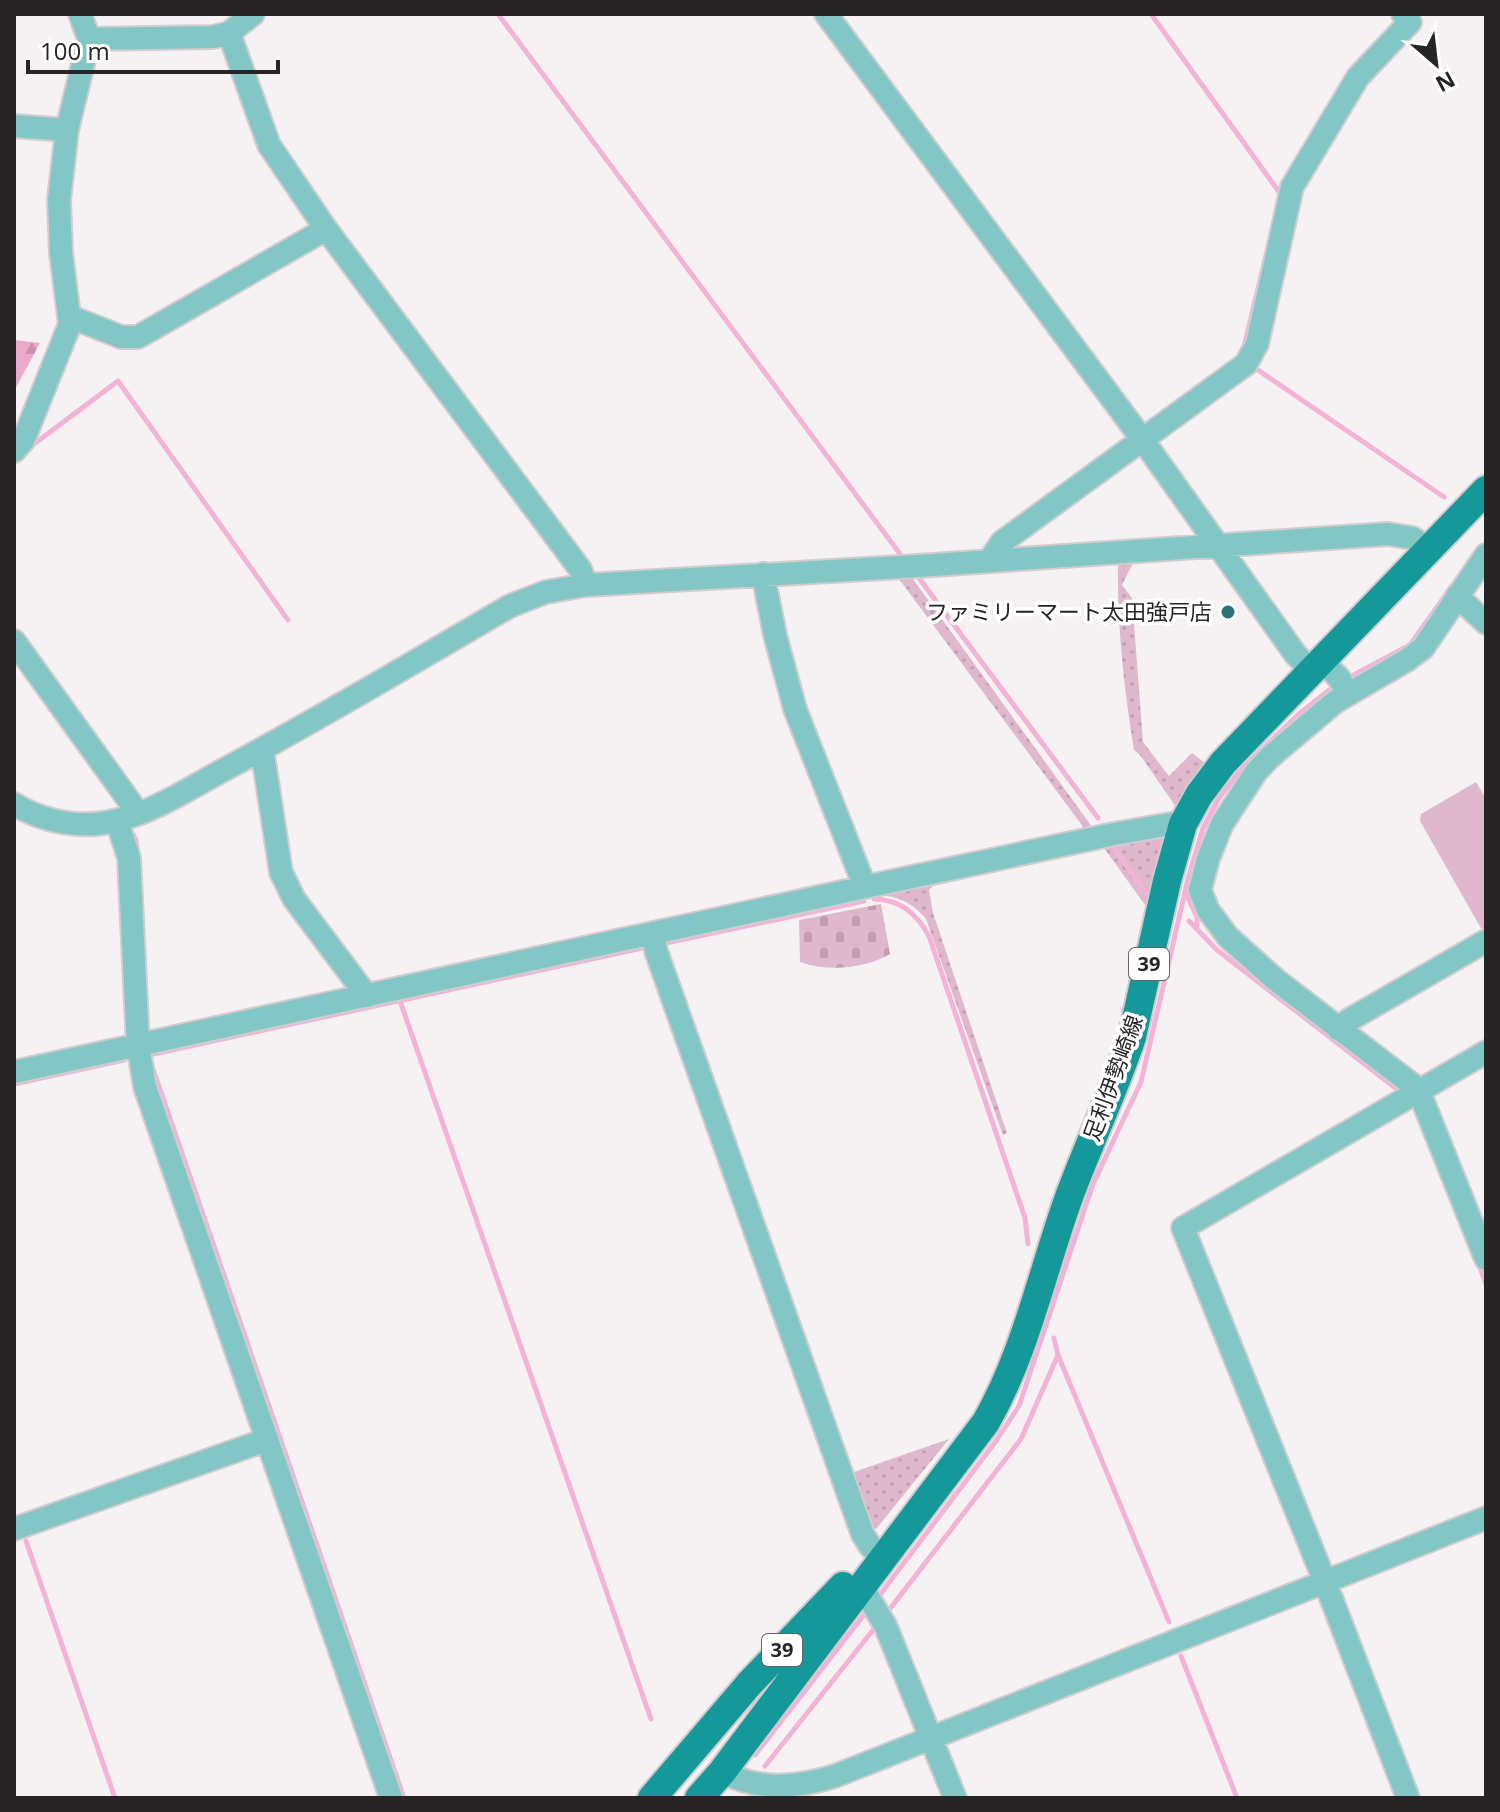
<svg xmlns="http://www.w3.org/2000/svg" width="1500" height="1812" viewBox="0 0 1500 1812" font-family="'Open Sans','Noto Sans JP',sans-serif">
<style>
.grass{fill:url(#grass-dots)}
.forest{fill:url(#forest-firs)}
.cemetery{fill:url(#cemetery-stones)}
.park{fill:#e0b8cd}
.lines{fill:none;stroke-linecap:round;stroke-linejoin:round}
.stream{stroke:#f4b2d6;stroke-width:5}
.minor-casing{stroke:#d1cdcf;stroke-width:26}
.major-casing{stroke:#d1cdcf;stroke-width:32}
.minor{stroke:#83c6c6;stroke-width:22}
.major{stroke:#15989a;stroke-width:28}
.poi-dot{fill:#2a7476;stroke:#fff;stroke-width:3}
.labels{text-anchor:middle;stroke-width:7;stroke-linejoin:round;paint-order:stroke}
.shield{fill:#fff;stroke:#676666;stroke-width:2}
.shield-label{font-size:20px;font-weight:bold;fill:#262425}
.poi-label{font-size:22px;fill:#262425;stroke:#fff;text-anchor:end}
.street-label{font-size:22px;fill:#262425;stroke:#fff}
</style>
<defs>
<pattern id="grass-dots" width="8" height="8" patternUnits="userSpaceOnUse" patternTransform="scale(2)"><rect width="8" height="8" fill="#e0b8cd"/><path d="M2 2h.1M6 6h.1" fill="none" stroke="#c09eb0" stroke-width="1.8" stroke-linecap="round"/></pattern>
<pattern id="forest-firs" width="22" height="20" patternUnits="userSpaceOnUse" patternTransform="scale(2)"><rect width="22" height="20" fill="#eaa9cd"/><path d="M5 1l3.5 6h-7zM16 11l3.5 6h-7z" fill="#c991b0"/></pattern>
<pattern id="cemetery-stones" width="16" height="16" patternUnits="userSpaceOnUse" patternTransform="scale(2)"><rect width="16" height="16" fill="#e0b8cd"/><path d="M2 7V4a2 2 0 0 1 4 0v3zM10 15v-3a2 2 0 0 1 4 0v3z" fill="#c09eb0"/></pattern>
</defs>
<rect width="100%" height="100%" fill="#f6f2f4"/>
<path class="grass" d="M1133,563L1122,585L1132,598L1143,742L1169,776L1192,753L1210,767L1176,807L1140,755L1134,750C1124,689 1117,626 1118,564Z
M899,579H913L1095,831L1087,832Z
M1171,829L1148,909L1104,848L933,886L929,890L933,913L1007,1133L1003,1135L926,919C913,903 900,897 879,895Z
M949,1439L876,1529L867,1528L848,1474Z"/>
<path class="forest" d="M14,340L40,343L14,391Z"/>
<path class="cemetery" d="M881,904L890,954C864,969 828,972 800,962L799,920Z"/>
<path class="park" d="M1476,782L1486,799V928L1482,930L1420,821L1421,814Z"/>
<g class="lines">
<path class="stream" d="M498,14L900,554
M1151,14L1282,196
M1244,347L1265,259
M1255,368L1444,497
M30,447L118,381L288,620
M919,578L1098,818
M1346,679L1410,645L1462,572
M131,831L136,840L137,852
M1113,846L1146,893
M1185,891L1197,917V926
M874,899C901,900 916,913 929,936L1025,1218L1028,1244
M1189,921L1217,950L1402,1093
M661,944L864,901
M400,1001L651,1719
M150,1059L149,1055L647,947
M153,1069L404,1798
M14,1084L124,1060
M1478,1262L1486,1284
M1054,1338L1058,1355L1169,1622
M26,1541L115,1798
M879,1596L996,1441L1019,1406L1093,1184L1141,1082L1188,879L1203,828L1219,798L1241,770L1300,713L1337,684
M889,1610L1021,1439L1058,1355
M1181,1656L1237,1798
M755,1755L867,1611
M765,1766L877,1625"/>
<g class="minor-casing">
<path id="minor" d="M826,14L1142,439L1296,655L1313,672
M229,33L269,145L326,229L580,569L586,585
M89,39L213,37L229,33L253,14
M14,126L67,130
M71,317L121,337H138L326,229
M14,451L23,441L70,324L61,253L59,200L67,130L89,39L80,14
M1486,555L1423,648L1407,660L1335,702L1270,757L1256,772L1222,824L1208,859L1200,890L1208,910L1228,937L1276,980L1418,1089L1486,1259
M989,561L1002,542L1246,364L1257,344L1292,187L1358,77L1410,22L1403,14
M763,574L775,635L795,709L865,887
M1457,596L1486,623
M14,641L138,813
M1323,662L1339,678L1347,693
M262,749L281,872L294,899L367,996
M14,804C43,822 81,829 114,821C155,812 193,786 229,767C324,716 417,660 510,606L546,592L586,585L918,566L1388,534L1413,538L1428,549
M117,821L129,858L138,1045L145,1087L391,1798
M653,934L656,951L863,1535L871,1547L877,1551
M1338,1029L1349,1020L1486,941
M14,1072L865,887L1114,834L1171,824H1183
M14,1529L266,1440
M860,1589L867,1595L886,1627L955,1798
M722,1772C760,1791 796,1788 835,1776L1486,1518
M1408,1798L1325,1582L1183,1228L1486,1052"/>
</g>
<g class="major-casing">
<path id="major" d="M652,1798L750,1683L843,1586
M699,1798L722,1772L986,1422C1026,1352 1042,1272 1069,1197C1089,1143 1114,1091 1132,1037L1167,881L1183,824L1199,795L1223,763L1486,490"/>
</g>
<use href="#minor" class="minor"/>
<use href="#major" class="major"/>
</g>
<circle class="poi-dot" cx="1228" cy="612" r="8"/>
<g class="labels">
<g class="shield">
<rect x="1129" y="948" width="40" height="32" rx="6"/>
<rect x="762" y="1634" width="40" height="32" rx="6"/>
</g>
<g class="shield-label">
<text x="1149" y="971">39</text>
<text x="782" y="1657">39</text>
</g>
<g class="poi-label">
<text x="1212" y="620">ファミリーマート太田強戸店</text>
</g>
<g class="street-label">
<text transform="translate(1113 1078) rotate(-70)" y="8">足利伊勢崎線</text>
</g>
</g>
<rect width="1500" height="1812" fill="none" stroke="#262425" stroke-width="32"/>
<g transform="translate(1436 64) rotate(152)" stroke="#ffffff" stroke-width="6" paint-order="stroke">
<path d="M0-6L14 30L0 20L-14 30Z" fill="#262425"/>
<text y="-12" font-size="22" font-weight="bold" text-anchor="middle" fill="#262425">N</text>
</g>
<path d="M28 60v12h250v-12" fill="none" stroke="#262425" stroke-width="4"/>
<text x="40" y="60" font-size="24" fill="#262425" stroke="#ffffff" stroke-width="6" paint-order="stroke">100 m</text>
</svg>
